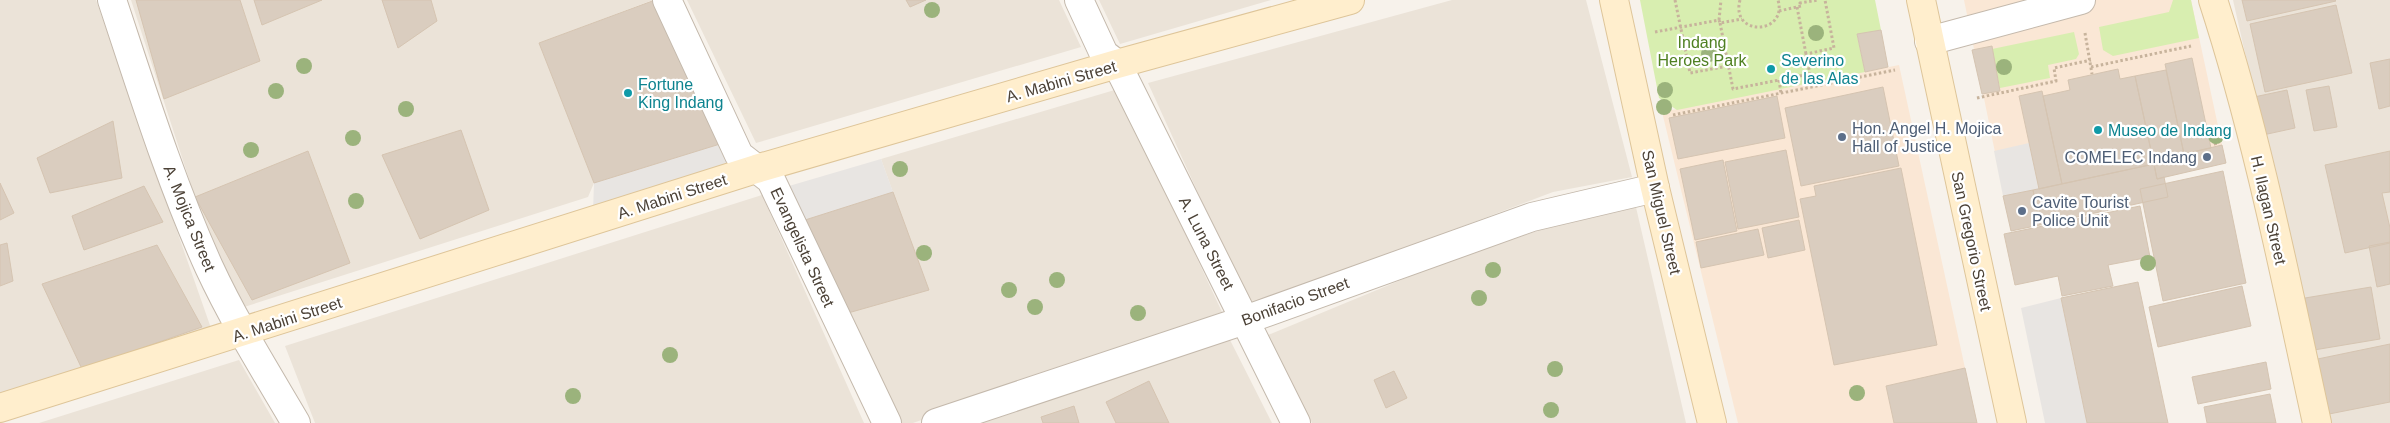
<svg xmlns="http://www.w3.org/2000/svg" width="2390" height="423" viewBox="0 0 2390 423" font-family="Arial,sans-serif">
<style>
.residential{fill:#ebe3d8}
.commercial{fill:#fae7d5}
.green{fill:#d8eeb0}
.parking{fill:#e8e5e2}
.building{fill:#dacdbf;stroke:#d5c4b1}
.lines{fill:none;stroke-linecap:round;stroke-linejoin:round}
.street-casing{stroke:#c4b9ac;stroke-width:30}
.secondary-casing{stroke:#dec599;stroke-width:30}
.path{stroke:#c7b39c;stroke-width:3;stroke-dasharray:2.5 2.5;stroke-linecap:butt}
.street{stroke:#fff;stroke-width:28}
.secondary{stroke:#ffeecd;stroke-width:28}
.tree{fill:#9bb37c}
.culture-dot{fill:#0f9aa8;stroke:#fff;stroke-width:2}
.service-dot{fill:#5c6f8a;stroke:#fff;stroke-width:2}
.labels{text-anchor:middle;stroke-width:4.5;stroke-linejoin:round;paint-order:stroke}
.park-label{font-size:16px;fill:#4f8022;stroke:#fff}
.culture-label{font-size:16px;fill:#0d838f;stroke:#fff;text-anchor:start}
.street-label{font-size:16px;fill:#4c4237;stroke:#fff}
.service-label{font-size:16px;fill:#4e5e75;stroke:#fff;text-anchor:start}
</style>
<rect width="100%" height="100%" fill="#f7f2eb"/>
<path class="residential" d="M0,0H96L212,331L0,393Z
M131,0H653L539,43L594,183L588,197L241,308L201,216Z
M687,0H1059L1081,47L756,143Z
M1099,0H1271L1120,44Z
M1452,0H1586L1632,177L1553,192L1250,307L1148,83Z
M2233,0H2390V423H2329Z
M1118,89L1222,312L913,423H902L848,313L928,290L881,159Z
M762,195L864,423H315L285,346Z
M1635,203L1686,423H1312L1268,335L1430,268L1560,223Z
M1230,340L1272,423H982L1101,381Z
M239,360L275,423H39Z"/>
<path class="commercial" d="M1964,0H2191L2226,163L2164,177L2168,197L2011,231Z
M1899,65L1977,423H1738L1662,112Z"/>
<path class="green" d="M1640,0H1875L1881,30L1857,35L1865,72L1677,110L1659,98Z
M2173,0H2191L2199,38L2113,56L2103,50L2099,27L2169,12Z
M2074,32L2079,54L2076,59L2048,65L2050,78L2000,88L1992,49Z"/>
<path class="parking" d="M2029,143L2039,189L2003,196L1994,151Z
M720,144L728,167L593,211L594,183Z
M881,159L893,192L805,220L789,186Z
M2061,298L2087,423H2045L2021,308Z"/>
<path class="building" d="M136,0H240L260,61L164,99Z
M254,0H322L262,25Z
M382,0H431L437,21L398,48Z
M655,0L720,144L594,183L539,43Z
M906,0H926L910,7Z
M2242,0H2335L2336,1L2247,21Z
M2336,5L2352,73L2265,92L2250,24Z
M1881,30L1888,67L1865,72L1857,34Z
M1992,46L2000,91L1982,94L1972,50Z
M2192,58L2211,148L2184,154L2165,64Z
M2390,59V106L2379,109L2370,63Z
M2118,69L2120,79L2135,76L2154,164L2062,184L2043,96L2070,90L2068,80Z
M2166,70L2184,154L2222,145L2226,163L2157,179L2135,76Z
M2329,86L2337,127L2314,131L2306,90Z
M1883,87L1899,166L1801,186L1785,108Z
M2287,90L2295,128L2263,135L2254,97Z
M2042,91L2062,184L2039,189L2019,96Z
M1777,96L1785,138L1678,159L1669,118Z
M113,121L122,178L50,193L37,158Z
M461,130L489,210L420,239L382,155Z
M1786,150L1799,217L1738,229L1725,162Z
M308,151L350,263L252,300L195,197Z
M2390,151V192L2382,193L2390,228V243L2345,253L2325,165Z
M1723,160L1737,231L1695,240L1680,169Z
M2154,164L2157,179L2164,177L2168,197L2040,225L2033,190Z
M1901,168L1937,345L1834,365L1800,199L1816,196L1814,186Z
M2223,171L2246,283L2163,301L2140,189Z
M0,183L14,213L0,220Z
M144,186L163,222L84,250L72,216Z
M2033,190L2040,225L2011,231L2003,196Z
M893,192L929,290L848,313L805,220Z
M2140,206L2150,257L2108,265L2113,286L2062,296L2058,276L2015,285L2004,234Z
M1799,220L1805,250L1768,258L1762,228Z
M1758,229L1764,255L1701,268L1696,242Z
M2390,242V284L2377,287L2369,246Z
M7,243L13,281L0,286V245Z
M157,245L202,327L82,369L42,284Z
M2138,282L2168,423H2087L2061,298Z
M2242,286L2251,326L2158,347L2149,307Z
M2371,287L2380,339L2314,350L2305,298Z
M2390,344V402L2319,416L2308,361Z
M2266,362L2271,389L2198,404L2192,377Z
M1965,368L1977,423H1894L1886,386Z
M1394,371L1407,398L1386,408L1374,380Z
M1149,381L1169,423H1116L1106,402Z
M2270,394L2276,423H2207L2204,407Z
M1074,406L1079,423H1043L1041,417Z"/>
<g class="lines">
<g class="street-casing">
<path id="street" d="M112,0C142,90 170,181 209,267C234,321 266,372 296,423
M667,0L739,155L771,180L887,423
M1079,0L1104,54L1117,64L1296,423
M1929,41L2081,0
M936,423L1245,320L1532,217L1655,188"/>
</g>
<g class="secondary-casing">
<path id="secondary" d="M1614,0L1655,188L1712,423
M1921,0L2012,423
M2213,0C2258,138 2286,281 2317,423
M0,408L756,169L1117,64L1350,0"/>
</g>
<path class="path" d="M1675,0L1690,73L1728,66
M1740,0C1730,37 1788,35 1778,0
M1797,7L1806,54
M1779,11L1801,6L1800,3L1818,0
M1719,20L1721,0
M1720,23L1733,89L1810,74L1806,54L1834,48L1825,0
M1655,32L1719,20L1720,23L1742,19
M2085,33L2092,74
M2091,67L2191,46
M1779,80L1781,93
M1977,98L2056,81L2054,68L2091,60
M1673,115L1895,70
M2212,128L2216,147"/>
<use href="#street" class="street"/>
<use href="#secondary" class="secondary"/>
</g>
<g class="tree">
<circle cx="932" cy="10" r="8"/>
<circle cx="1816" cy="33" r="8"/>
<circle cx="1709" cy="54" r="8"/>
<circle cx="304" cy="66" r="8"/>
<circle cx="2004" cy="67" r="8"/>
<circle cx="1665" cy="90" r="8"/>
<circle cx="276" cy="91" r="8"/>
<circle cx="1664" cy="107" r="8"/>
<circle cx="406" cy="109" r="8"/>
<circle cx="2216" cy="136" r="8"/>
<circle cx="353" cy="138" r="8"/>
<circle cx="251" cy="150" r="8"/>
<circle cx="900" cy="169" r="8"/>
<circle cx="356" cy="201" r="8"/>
<circle cx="924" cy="253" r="8"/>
<circle cx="2148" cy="263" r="8"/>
<circle cx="1493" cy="270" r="8"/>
<circle cx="1057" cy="280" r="8"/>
<circle cx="1009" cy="290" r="8"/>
<circle cx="1479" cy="298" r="8"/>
<circle cx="1035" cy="307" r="8"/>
<circle cx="1138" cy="313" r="8"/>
<circle cx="670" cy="355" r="8"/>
<circle cx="1555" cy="369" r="8"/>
<circle cx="1857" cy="393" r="8"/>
<circle cx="573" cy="396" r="8"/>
<circle cx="1551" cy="410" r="8"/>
</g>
<g class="culture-dot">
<circle cx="1771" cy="69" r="5"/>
<circle cx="628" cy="93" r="5"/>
<circle cx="2098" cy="130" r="5"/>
</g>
<g class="service-dot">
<circle cx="1842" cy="137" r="5"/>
<circle cx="2207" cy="157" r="5"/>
<circle cx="2022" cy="211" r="5"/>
</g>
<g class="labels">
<g class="park-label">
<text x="1702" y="48">Indang<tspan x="1702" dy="18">Heroes Park</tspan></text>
</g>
<g class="culture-label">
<text x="1781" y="66">Severino<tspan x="1781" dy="18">de las Alas</tspan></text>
<text x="638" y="90">Fortune<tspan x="638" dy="18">King Indang</tspan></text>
<text x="2108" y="136">Museo de Indang</text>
</g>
<g class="street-label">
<text transform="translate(1061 81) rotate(-16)" y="6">A. Mabini Street</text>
<text transform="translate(672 196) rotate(-18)" y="6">A. Mabini Street</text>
<text transform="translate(2269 210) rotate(77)" y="6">H. Ilagan Street</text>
<text transform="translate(1662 212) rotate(77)" y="6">San Miguel Street</text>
<text transform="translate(190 218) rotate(68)" y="6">A. Mojica Street</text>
<text transform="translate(1972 241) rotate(78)" y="6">San Gregorio Street</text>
<text transform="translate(1207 243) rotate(63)" y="6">A. Luna Street</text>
<text transform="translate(803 247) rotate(65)" y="6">Evangelista Street</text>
<text transform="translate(1295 301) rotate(-20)" y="6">Bonifacio Street</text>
<text transform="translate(287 319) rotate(-18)" y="6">A. Mabini Street</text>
</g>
<g class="service-label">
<text x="1852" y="134">Hon. Angel H. Mojica<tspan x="1852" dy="18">Hall of Justice</tspan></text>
<text x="2197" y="163" text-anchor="end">COMELEC Indang</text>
<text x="2032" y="208">Cavite Tourist<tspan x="2032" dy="18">Police Unit</tspan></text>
</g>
</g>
</svg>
